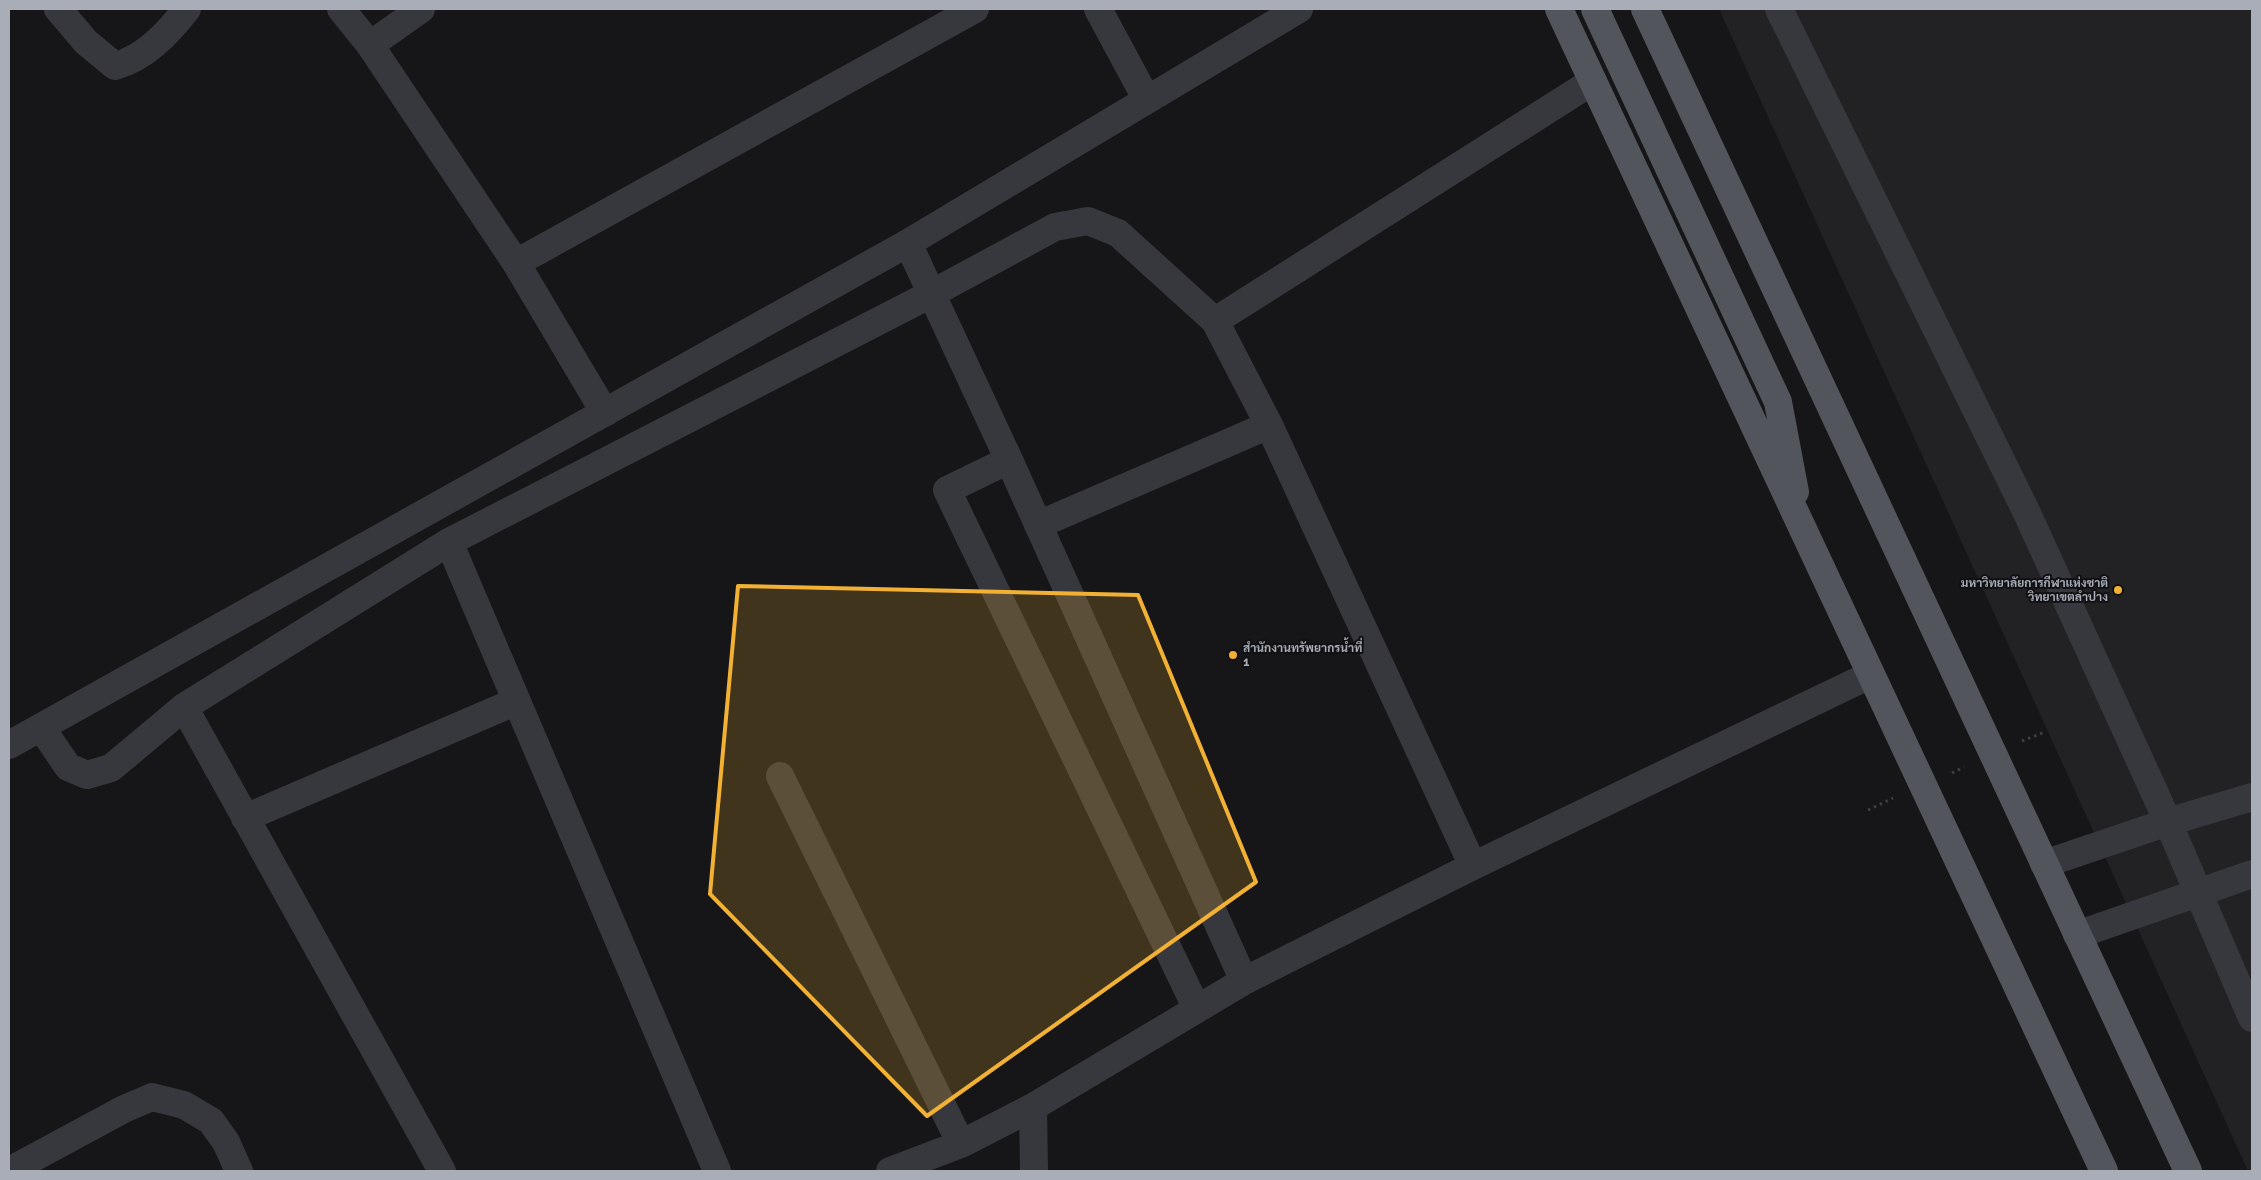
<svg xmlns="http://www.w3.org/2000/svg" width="2261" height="1180" viewBox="0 0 2261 1180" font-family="Signika,Sarabun,sans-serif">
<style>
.built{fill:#222225}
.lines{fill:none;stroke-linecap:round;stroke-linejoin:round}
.path{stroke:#3d3f44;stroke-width:3;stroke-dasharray:2.5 4;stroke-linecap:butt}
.minor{stroke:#37383d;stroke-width:28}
.major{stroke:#53555c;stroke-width:28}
.marked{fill:#f2b134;fill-opacity:0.2;stroke:#f2b134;stroke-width:4;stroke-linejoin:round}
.poi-dot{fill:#f2b134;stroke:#111113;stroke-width:2}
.labels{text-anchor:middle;stroke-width:4;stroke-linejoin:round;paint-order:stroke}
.poi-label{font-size:12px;font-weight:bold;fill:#a8adb8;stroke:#111113;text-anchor:end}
</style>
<rect width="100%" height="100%" fill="#161618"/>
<path class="built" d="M1719,9H2252V1171H2248Z"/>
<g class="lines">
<path class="path" d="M2022,741L2045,732
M1952,773L1964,767
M1868,810L1893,798"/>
<path class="minor" d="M58,9L86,42L115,66C145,58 168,33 187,9
M341,9L370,45L516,263L605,413
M1098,9L1147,100
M1779,9L2026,511L2168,822L2252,1018
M370,45L421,9
M908,243L1009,460L1244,981
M516,263L975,9
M1215,321L1593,81
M1009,460L947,490L1197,1009
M1038,525L1269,425
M449,542L717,1171
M184,707L442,1171
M41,727L68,767L87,775L111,768L184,707L449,542L931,294L1055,227L1088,221L1118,233L1215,321L1269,425L1473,866
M9,745L908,243L1299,9
M780,776L961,1144
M245,818L517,701
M2044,864L2168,822L2252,797
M2077,935L2252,874
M1033,1107L1034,1171
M9,1171L124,1109L152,1097L184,1105L211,1121L226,1142L239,1171
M890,1171L961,1144L1033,1107L1244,981L1473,866L1870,675"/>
<path class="major" d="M1559,9L2104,1171
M1595,9L1778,402L1795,492
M1645,9L2188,1171"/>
</g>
<path class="marked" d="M738,586L1138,595L1256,882L927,1116L710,894Z"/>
<g class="poi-dot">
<circle cx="2118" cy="590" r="5"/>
<circle cx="1233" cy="655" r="5"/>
</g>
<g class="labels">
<g class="poi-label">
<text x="2108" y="587">มหาวิทยาลัยการกีฬาแห่งชาติ<tspan x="2108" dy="14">วิทยาเขตลำปาง</tspan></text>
<text x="1243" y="652" text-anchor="start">สำนักงานทรัพยากรน้ำที่<tspan x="1243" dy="14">1</tspan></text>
</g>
</g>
<rect width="2261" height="1180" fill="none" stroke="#a8adb8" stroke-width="20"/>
</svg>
